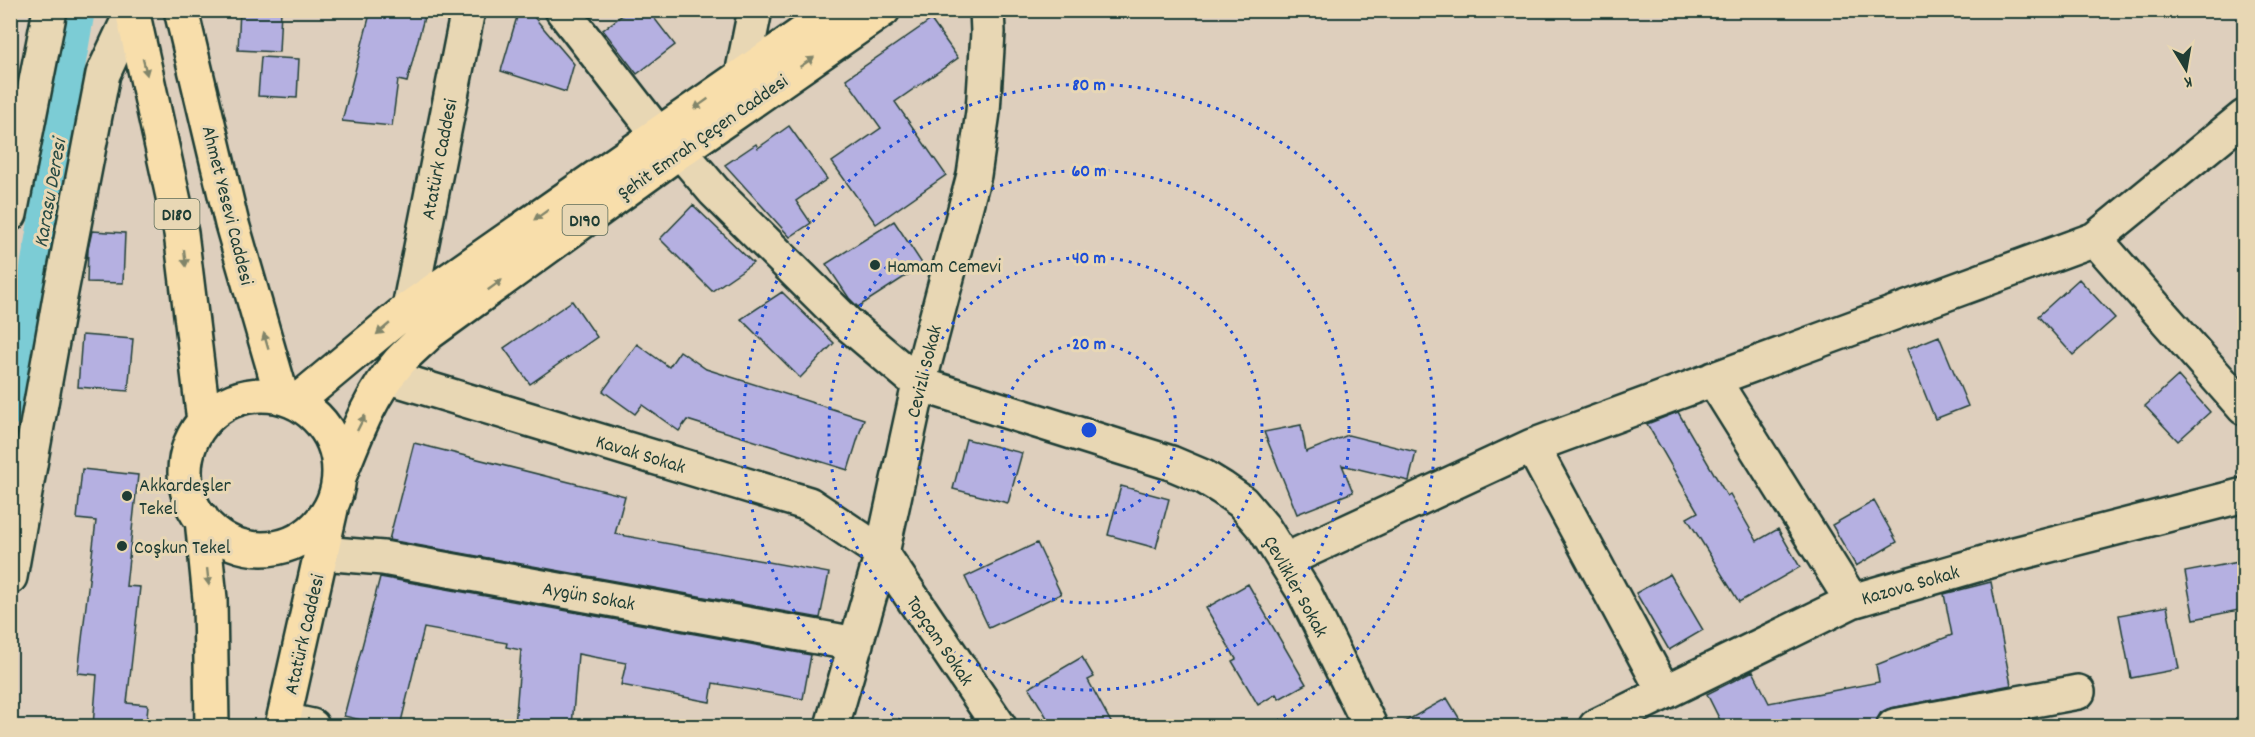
<svg xmlns="http://www.w3.org/2000/svg" width="2255" height="737" viewBox="0 0 2255 737" font-family="Dekko,sans-serif">
<style>
.lines{fill:none;stroke-linecap:round;stroke-linejoin:round}
.canal{stroke:#7bccd5;stroke-width:30}
.building{fill:#b5b0e1;stroke:#1f3d34;stroke-width:1.5}
.street-casing{stroke:#1f3d34;stroke-width:38}
.highway-casing{stroke:#1f3d34;stroke-width:38}
.street{stroke:#e8d7b4;stroke-width:33}
.highway{stroke:#f8deab;stroke-width:33}
.oneway{fill:#81856a}
.ring{fill:none;stroke:#1d4ed8;stroke-width:3;stroke-dasharray:3 6}
.poi-dot{fill:#1f3d34;stroke:#e8d7b4;stroke-width:2}
.labels{text-anchor:middle;stroke-width:6;stroke-linejoin:round;paint-order:stroke}
.shield{fill:#e8d7b4;stroke:#5b6b5a;stroke-width:1.5}
.shield-label{font-size:18px;font-weight:bold;fill:#1f3d34}
.street-label{font-size:20px;fill:#1f3d34;stroke:#e8d7b4}
.poi-label{font-size:20px;fill:#1f3d34;stroke:#e8d7b4;text-anchor:start}
.water-label{font-size:21px;font-style:italic;fill:#284b44;stroke:#e8d7b4}
.centre{fill:#1d4ed8;stroke:#e8d7b4;stroke-width:3}
.ring-label{font-size:18px;text-anchor:middle;font-weight:bold;fill:#1d4ed8;stroke:#e8d7b4;stroke-width:6;stroke-linejoin:round;paint-order:stroke}
</style>
<rect width="100%" height="100%" fill="#decfbd"/>
<filter id="ink" filterUnits="userSpaceOnUse"><feTurbulence type="fractalNoise" baseFrequency=".0167" numOctaves="2"/><feDisplacementMap in="SourceGraphic" scale="12" xChannelSelector="R" yChannelSelector="G"/><feConvolveMatrix kernelMatrix="1 2 1 2 8 2 1 2 1" color-interpolation-filters="sRGB"/></filter>
<g filter="url(#ink)">
<g class="lines">
<path class="canal" d="M10,411L80,10"/>
</g>
<path class="building" d="M240,10H281L279,52L238,50Z
M371,10H426L407,82L398,80L392,126L342,121Z
M519,10H528L574,64L566,92L501,71Z
M629,10H648L675,45L637,74L603,30Z
M931,20L958,58L895,102L946,175L876,224L832,162L881,128L846,79Z
M261,57L299,59L297,98L258,96Z
M789,126L827,179L796,201L811,223L790,237L725,165L756,144L758,148Z
M693,205L753,263L712,291L660,239Z
M894,221L923,265L858,307L849,298L826,264Z
M92,231L125,233L123,283L87,282L88,249Z
M2079,279L2115,318L2073,355L2038,316Z
M782,292L834,343L800,378L741,319Z
M572,301L597,337L530,384L504,348Z
M82,335L133,339L128,391L78,387Z
M1939,336L1968,406L1935,419L1907,349Z
M637,344L669,367L680,351L706,369L864,419L848,470L687,420L679,431L642,405L635,414L603,391Z
M2178,376L2210,412L2178,441L2145,406Z
M1678,412L1727,496L1730,494L1757,541L1778,529L1800,567L1739,602L1687,518L1698,512L1647,424Z
M1301,425L1306,452L1348,435L1416,452L1409,481L1342,465L1353,492L1297,514L1264,432Z
M966,439L1022,453L1008,503L953,489Z
M414,443L625,496L615,534L829,573L820,618L389,540Z
M82,469L138,475L126,586L140,587L127,703L148,705L146,726H93L97,675L78,673L96,521L77,519Z
M1121,486L1169,499L1156,548L1108,535Z
M1874,501L1897,542L1856,566L1832,525Z
M1037,543L1061,594L989,628L965,577Z
M2244,561V609L2194,619L2185,572Z
M1670,574L1703,630L1669,650L1636,593Z
M380,577L811,655L803,699L713,683L710,702L621,685L626,663L578,654L572,726H515L521,650L506,647L507,643L424,628L400,726H386L344,716Z
M1991,582L2011,685L1891,708L1881,712L1877,719L1876,726H1723L1707,694L1753,671L1769,703L1879,682L1876,665L1952,635L1944,594Z
M1248,584L1306,684L1279,699L1276,694L1258,705L1232,661L1236,659L1206,608Z
M2167,606L2179,669L2131,678L2119,615Z
M1082,657L1094,677L1088,680L1113,726H1052L1029,688Z
M1447,698L1464,726H1397Z"/>
<g class="lines">
<g class="street-casing">
<path id="street" d="M562,10L658,134
M742,75L755,10
M2244,117L2095,239L2244,408
M680,151L714,191L847,323L919,384L1171,463L1204,477L1222,488L1242,502L1264,528L1304,592L1370,726
M10,214L50,10
M409,308L468,10
M389,377L809,504L882,553L999,726
M1713,379L1852,601
M1532,446L1664,692
M321,553L383,558L856,644
M1286,560L1532,446L2095,239
M10,577L60,297L103,74L132,12
M284,720L312,726
M832,726L882,553L919,384L974,175L983,112L988,32L987,10
M1596,726L1852,601L2011,555L2244,495
M1894,726L2078,692"/>
</g>
<g class="highway-casing">
<path id="highway" d="M132,10L181,233L204,421
M181,10L232,224L282,397
M185 472a77 77 0 1 1 154 0a77 77 0 1 1-154 0Z
M296,402L409,308L836,10
M339,477C355,437 370,395 399,362C408,352 419,343 429,333L680,151L883,10
M202,519L210,599L212,726
M282,726L331,509"/>
</g>
<use href="#street" class="street"/>
<use href="#highway" class="highway"/>
</g>
<defs><path id="oneway-solid" d="M-6-.8H1V-3.2L6.5 0L1 3.2V.8H-6Z" transform="scale(1.5)"/></defs>
<g class="oneway">
<use href="#oneway-solid" transform="translate(807 62) rotate(-34)"/>
<use href="#oneway-solid" transform="translate(145 67) rotate(76)"/>
<use href="#oneway-solid" transform="translate(701 104) rotate(145)"/>
<use href="#oneway-solid" transform="translate(541 215) rotate(145)"/>
<use href="#oneway-solid" transform="translate(185 258) rotate(83)"/>
<use href="#oneway-solid" transform="translate(495 285) rotate(-36)"/>
<use href="#oneway-solid" transform="translate(383 329) rotate(140)"/>
<use href="#oneway-solid" transform="translate(266 341) rotate(-106)"/>
<use href="#oneway-solid" transform="translate(361 423) rotate(-64)"/>
<use href="#oneway-solid" transform="translate(208 577) rotate(84)"/>
</g>
</g>
<g class="ring">
<circle cx="1089" cy="430" r="87"/>
<circle cx="1089" cy="430" r="173"/>
<circle cx="1089" cy="430" r="260"/>
<path d="M908 725A346 346 0 1 1 1270 725"/>
</g>
<g class="poi-dot">
<circle cx="875" cy="265" r="6"/>
<circle cx="127" cy="496" r="6"/>
<circle cx="122" cy="546" r="6"/>
</g>
<g class="labels">
<g class="shield">
<rect x="154.5" y="199" width="45" height="30" rx="4.5"/>
<rect x="562.5" y="205" width="45" height="30" rx="4.5"/>
</g>
<g class="shield-label">
<text x="177" y="220">D180</text>
<text x="585" y="226">D190</text>
</g>
<g class="street-label">
<text transform="translate(702 136) rotate(-35)" y="7">Şehit Emrah Çeçen Caddesi</text>
<text transform="translate(438 159) rotate(-79)" y="7">Atatürk Caddesi</text>
<text transform="translate(229 205) rotate(76)" y="7">Ahmet Yesevi Caddesi</text>
<text transform="translate(923 371) rotate(-76)" y="7">Cevizli Sokak</text>
<text transform="translate(641 453) rotate(17)" y="7">Kavak Sokak</text>
<text transform="translate(1910 584) rotate(-16)" y="7">Kazova Sokak</text>
<text transform="translate(1297 586) rotate(61)" y="7">Çevlikler Sokak</text>
<text transform="translate(589 595) rotate(10)" y="7">Aygün Sokak</text>
<text transform="translate(303 634) rotate(-77)" y="7">Atatürk Caddesi</text>
<text transform="translate(941 640) rotate(56)" y="7">Topçam Sokak</text>
</g>
<g class="poi-label">
<text x="887" y="272">Hamam Cemevi</text>
<text x="139" y="491">Akkardeşler<tspan x="139" dy="23">Tekel</tspan></text>
<text x="134" y="553">Coşkun Tekel</text>
</g>
<g class="water-label">
<text transform="translate(49 193) rotate(-80)" y="7">Karasu Deresi</text>
</g>
</g>
<circle cx="1089" cy="430" r="9" class="centre"/>
<g class="ring-label">
<text x="1089" y="90">80 m</text>
<text x="1089" y="176">60 m</text>
<text x="1089" y="263">40 m</text>
<text x="1089" y="349">20 m</text>
</g>
<rect width="2255" height="737" fill="none" stroke="#e8d7b4" stroke-width="36"/>
<rect x="18" y="18" width="2219" height="701" fill="none" stroke="#1f3d34" stroke-width="2" filter="url(#ink)"/>
<g transform="translate(2186 69) rotate(169)" stroke="#e8d7b4" stroke-width="4.5" paint-order="stroke">
<path d="M0-4.5L10 22L0 15L-10 22Z" fill="#1f3d34"/>
<text y="-9" font-size="16" font-weight="bold" text-anchor="middle" fill="#1f3d34">K</text>
</g>
</svg>
